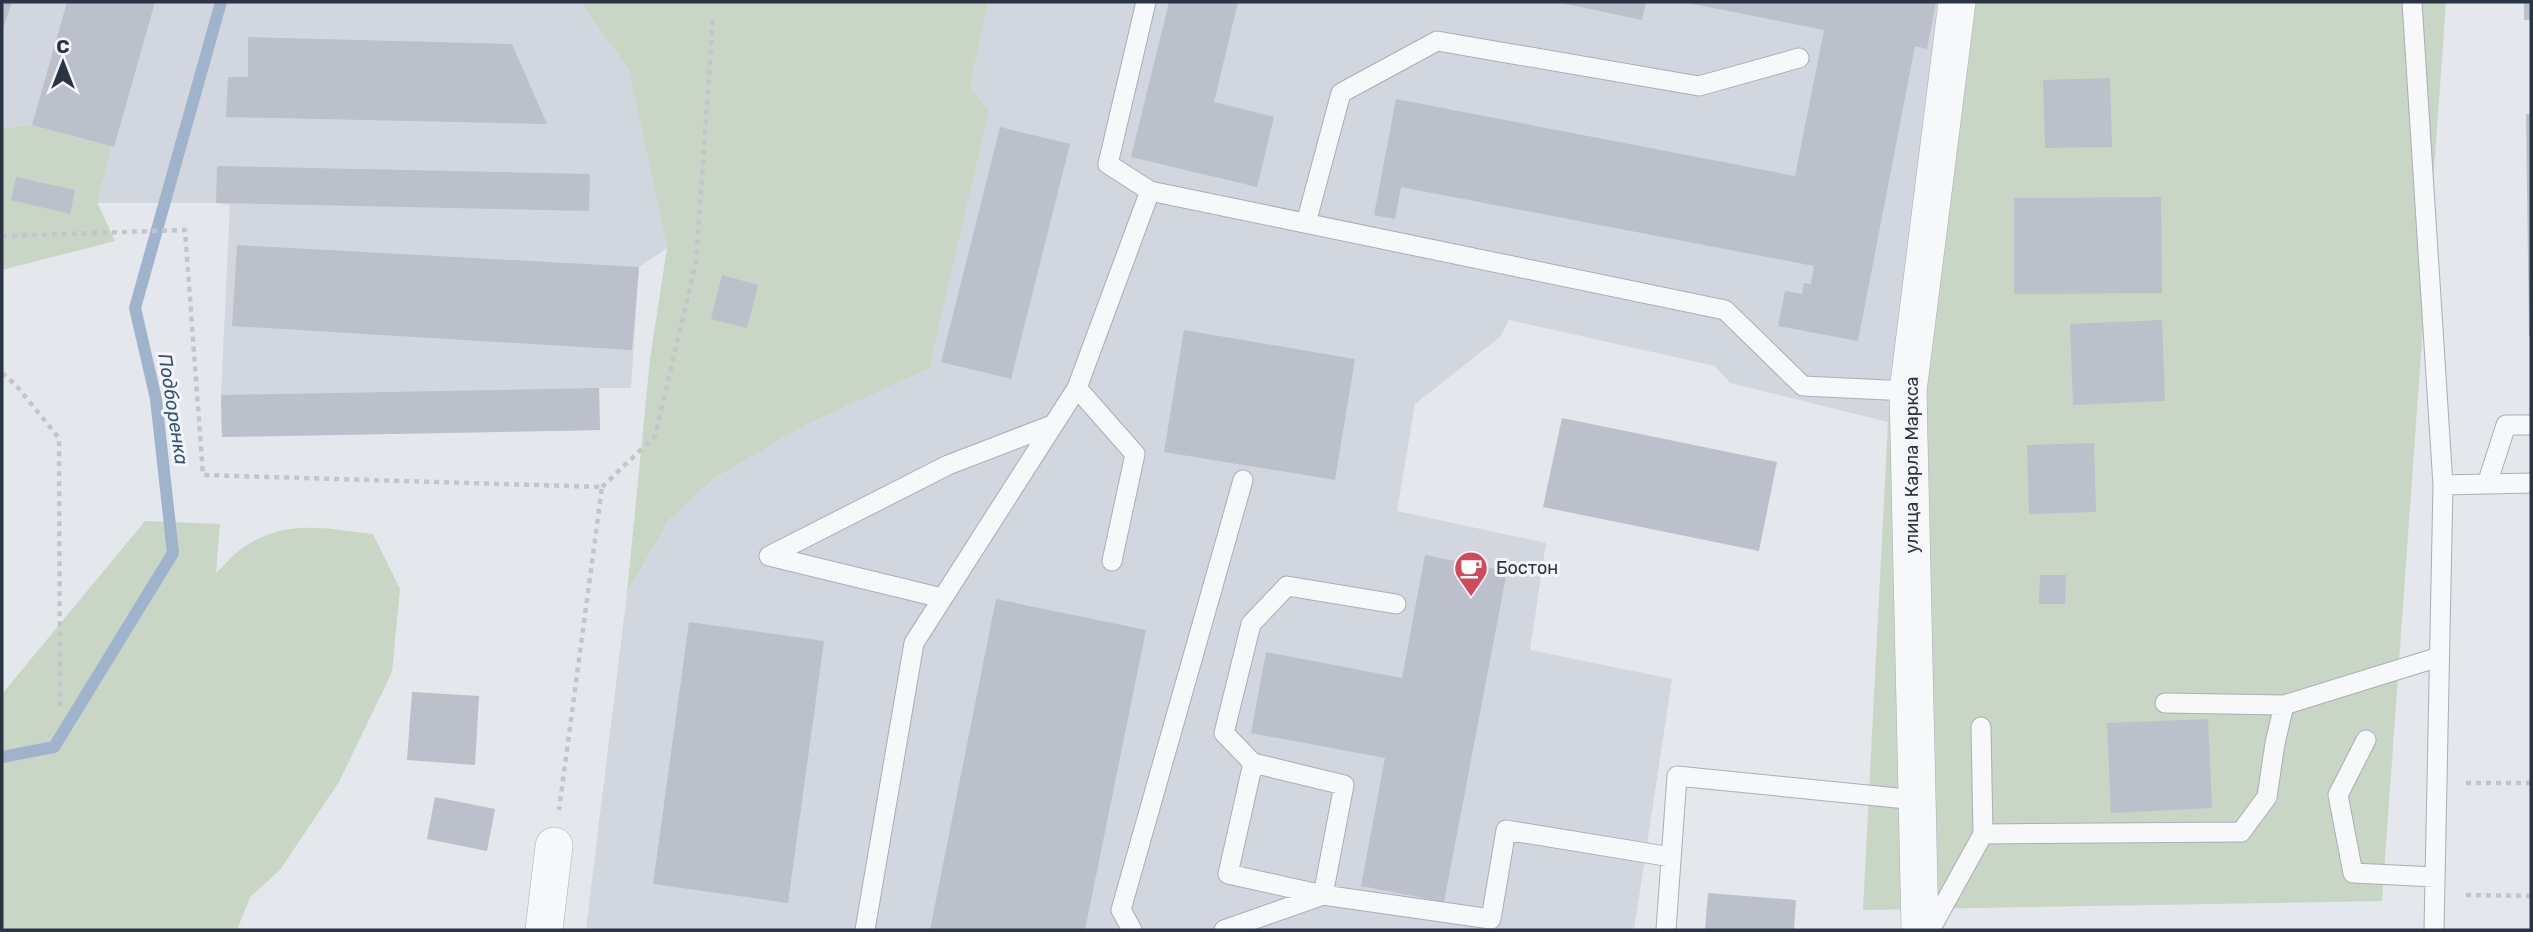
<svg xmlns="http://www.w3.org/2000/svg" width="2533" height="932" viewBox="0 0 2533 932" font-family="Rubik,sans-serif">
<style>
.built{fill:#d2d6de}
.green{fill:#c9d6c5}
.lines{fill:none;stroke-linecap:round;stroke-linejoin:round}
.stream{stroke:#9fb4cc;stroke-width:12}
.building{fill:#bbc0ca}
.lane-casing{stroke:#a9aeb7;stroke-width:21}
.street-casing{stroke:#a9aeb7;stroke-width:38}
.path{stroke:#c2c5cb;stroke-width:4.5;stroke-dasharray:5 5;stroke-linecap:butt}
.lane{stroke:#f7f8fa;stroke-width:19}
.street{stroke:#f7f8fa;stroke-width:37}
.labels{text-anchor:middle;stroke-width:6;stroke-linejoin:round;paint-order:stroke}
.street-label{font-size:18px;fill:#2b3445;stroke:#f4f6f9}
.poi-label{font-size:18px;fill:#2b3445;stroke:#f4f6f9;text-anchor:start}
.water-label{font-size:19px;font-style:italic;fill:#34527a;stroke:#f4f6f9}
</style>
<rect width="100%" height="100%" fill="#e4e7ec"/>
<path class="built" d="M2,2H581L629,71L667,248L639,267L631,388H599L600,430L222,437L221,395L230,205L216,203H97L32,125L2,128Z
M988,2H1940L1888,422L1730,383L1715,366L1509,320L1500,337L1415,404L1397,511L1546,543L1530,650L1672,679L1634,930H586L627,593L669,520L713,479L807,424L970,88Z"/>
<path class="green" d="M581,2H988L970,88L989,110L929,368L807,424L713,479L669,520L627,593L650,359L667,248L629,71Z
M1940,2H2446L2382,901L1863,910L1888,422Z
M32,125L111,147L97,202L115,241L2,270V128Z
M145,521L220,524L216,573C224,566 231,556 240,550C282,518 324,528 373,534L400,589L392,672L339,782L280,870L250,897L237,930H2V694Z"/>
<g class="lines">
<path class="stream" d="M2,757L54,747L173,553L156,399L135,308L221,2"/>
</g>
<path class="building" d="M2,2H12L2,31Z
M67,2H155L114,147L32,125Z
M1169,2H1238L1214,102L1274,117L1257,187L1131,157Z
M1557,2H1646L1642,20Z
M1683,2H1936L1927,49L1915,46L1858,341L1778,326L1785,291L1802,294L1804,283L1811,284L1814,266L1401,187L1395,219L1374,215L1396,99L1795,176L1824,30Z
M2524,2H2531V20H2524Z
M248,37L512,44L547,124L226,117L228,77H248Z
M2110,78L2112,147L2045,148L2043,80Z
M2526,114H2531V336H2529Z
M1000,127L1070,144L1011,379L941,362Z
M217,166L590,174L589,211L216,203Z
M16,177L75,190L70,214L11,200Z
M2161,197L2162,293L2014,294V198Z
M237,245L639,267L632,350L232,326Z
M722,275L758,285L747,328L711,319Z
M2162,320L2165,401L2073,405L2070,324Z
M1184,330L1355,359L1335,480L1164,452Z
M599,388L600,430L222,437L221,395Z
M1562,418L1777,462L1759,551L1543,507Z
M2094,443L2096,512L2029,514L2027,445Z
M1425,555L1507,571L1444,902L1361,886L1385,758L1251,733L1266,652L1402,678Z
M2040,575H2066L2065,604H2039Z
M996,599L1146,630L1085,930H930Z
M689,622L824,641L788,903L653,884Z
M412,692L479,696L475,765L407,760Z
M2208,719L2212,808L2111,813L2107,723Z
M435,797L495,809L487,851L427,839Z
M1708,893L1796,900L1794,930H1705Z"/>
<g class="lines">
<g class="lane-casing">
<path id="lane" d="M1146,2L1108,164L1150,191
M2412,2L2443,485L2434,930
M1306,223L1341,93L1437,41L1699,86L1799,58
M1077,388L1135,454L1112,561
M2487,484L2506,425H2531
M2443,485L2531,483
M942,598L769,556L948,465L1052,425
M2165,703L2284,705
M1981,727L1983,834
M2366,740L2338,795L2353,873L2435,877
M1253,763L1344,785L1323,895L1228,874L1253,763L1224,733L1251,624L1287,586L1396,604
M865,930L914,643L1077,388L1150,191L1725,310L1803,386L1908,391
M1132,930L1121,910L1243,480
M1224,930L1323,895L1491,919L1506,830L1671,857
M1666,930L1677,776L1917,800
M1930,930L1983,834L2241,832L2267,797L2275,743L2284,705L2439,657"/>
</g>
<g class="street-casing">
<path id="street" d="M544,930L554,846
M1920,930L1908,391L1957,2"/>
</g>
<path class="path" d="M2,236L185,230L203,475L602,487L559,810
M2,373L15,384L59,438L60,710
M602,487L655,436L696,262L713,19
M2466,783H2531
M2466,895L2531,896"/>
<use href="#lane" class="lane"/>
<use href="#street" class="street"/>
</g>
<defs>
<g id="cafe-pin" transform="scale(1.75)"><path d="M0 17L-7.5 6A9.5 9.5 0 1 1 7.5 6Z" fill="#d1495b" stroke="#f4f6f9"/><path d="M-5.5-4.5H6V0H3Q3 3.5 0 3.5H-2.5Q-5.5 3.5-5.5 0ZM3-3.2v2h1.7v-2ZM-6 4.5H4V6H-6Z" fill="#fff"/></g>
</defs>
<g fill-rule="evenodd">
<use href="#cafe-pin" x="1471" y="568"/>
</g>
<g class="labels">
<g class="street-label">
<text transform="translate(1912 465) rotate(-90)" y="6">улица Карла Маркса</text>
</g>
<g class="poi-label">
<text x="1496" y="574">Бостон</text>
</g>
<g class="water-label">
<text transform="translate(174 409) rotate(81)" y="7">Подборенка</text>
</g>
</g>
<rect width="2533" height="932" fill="none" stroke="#2b3445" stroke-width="7"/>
<g transform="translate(63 63)" stroke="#f4f6f9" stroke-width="5" paint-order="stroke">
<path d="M0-5L12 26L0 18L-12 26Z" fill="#2b3445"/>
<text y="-10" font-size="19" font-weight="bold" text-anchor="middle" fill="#2b3445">С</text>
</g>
</svg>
